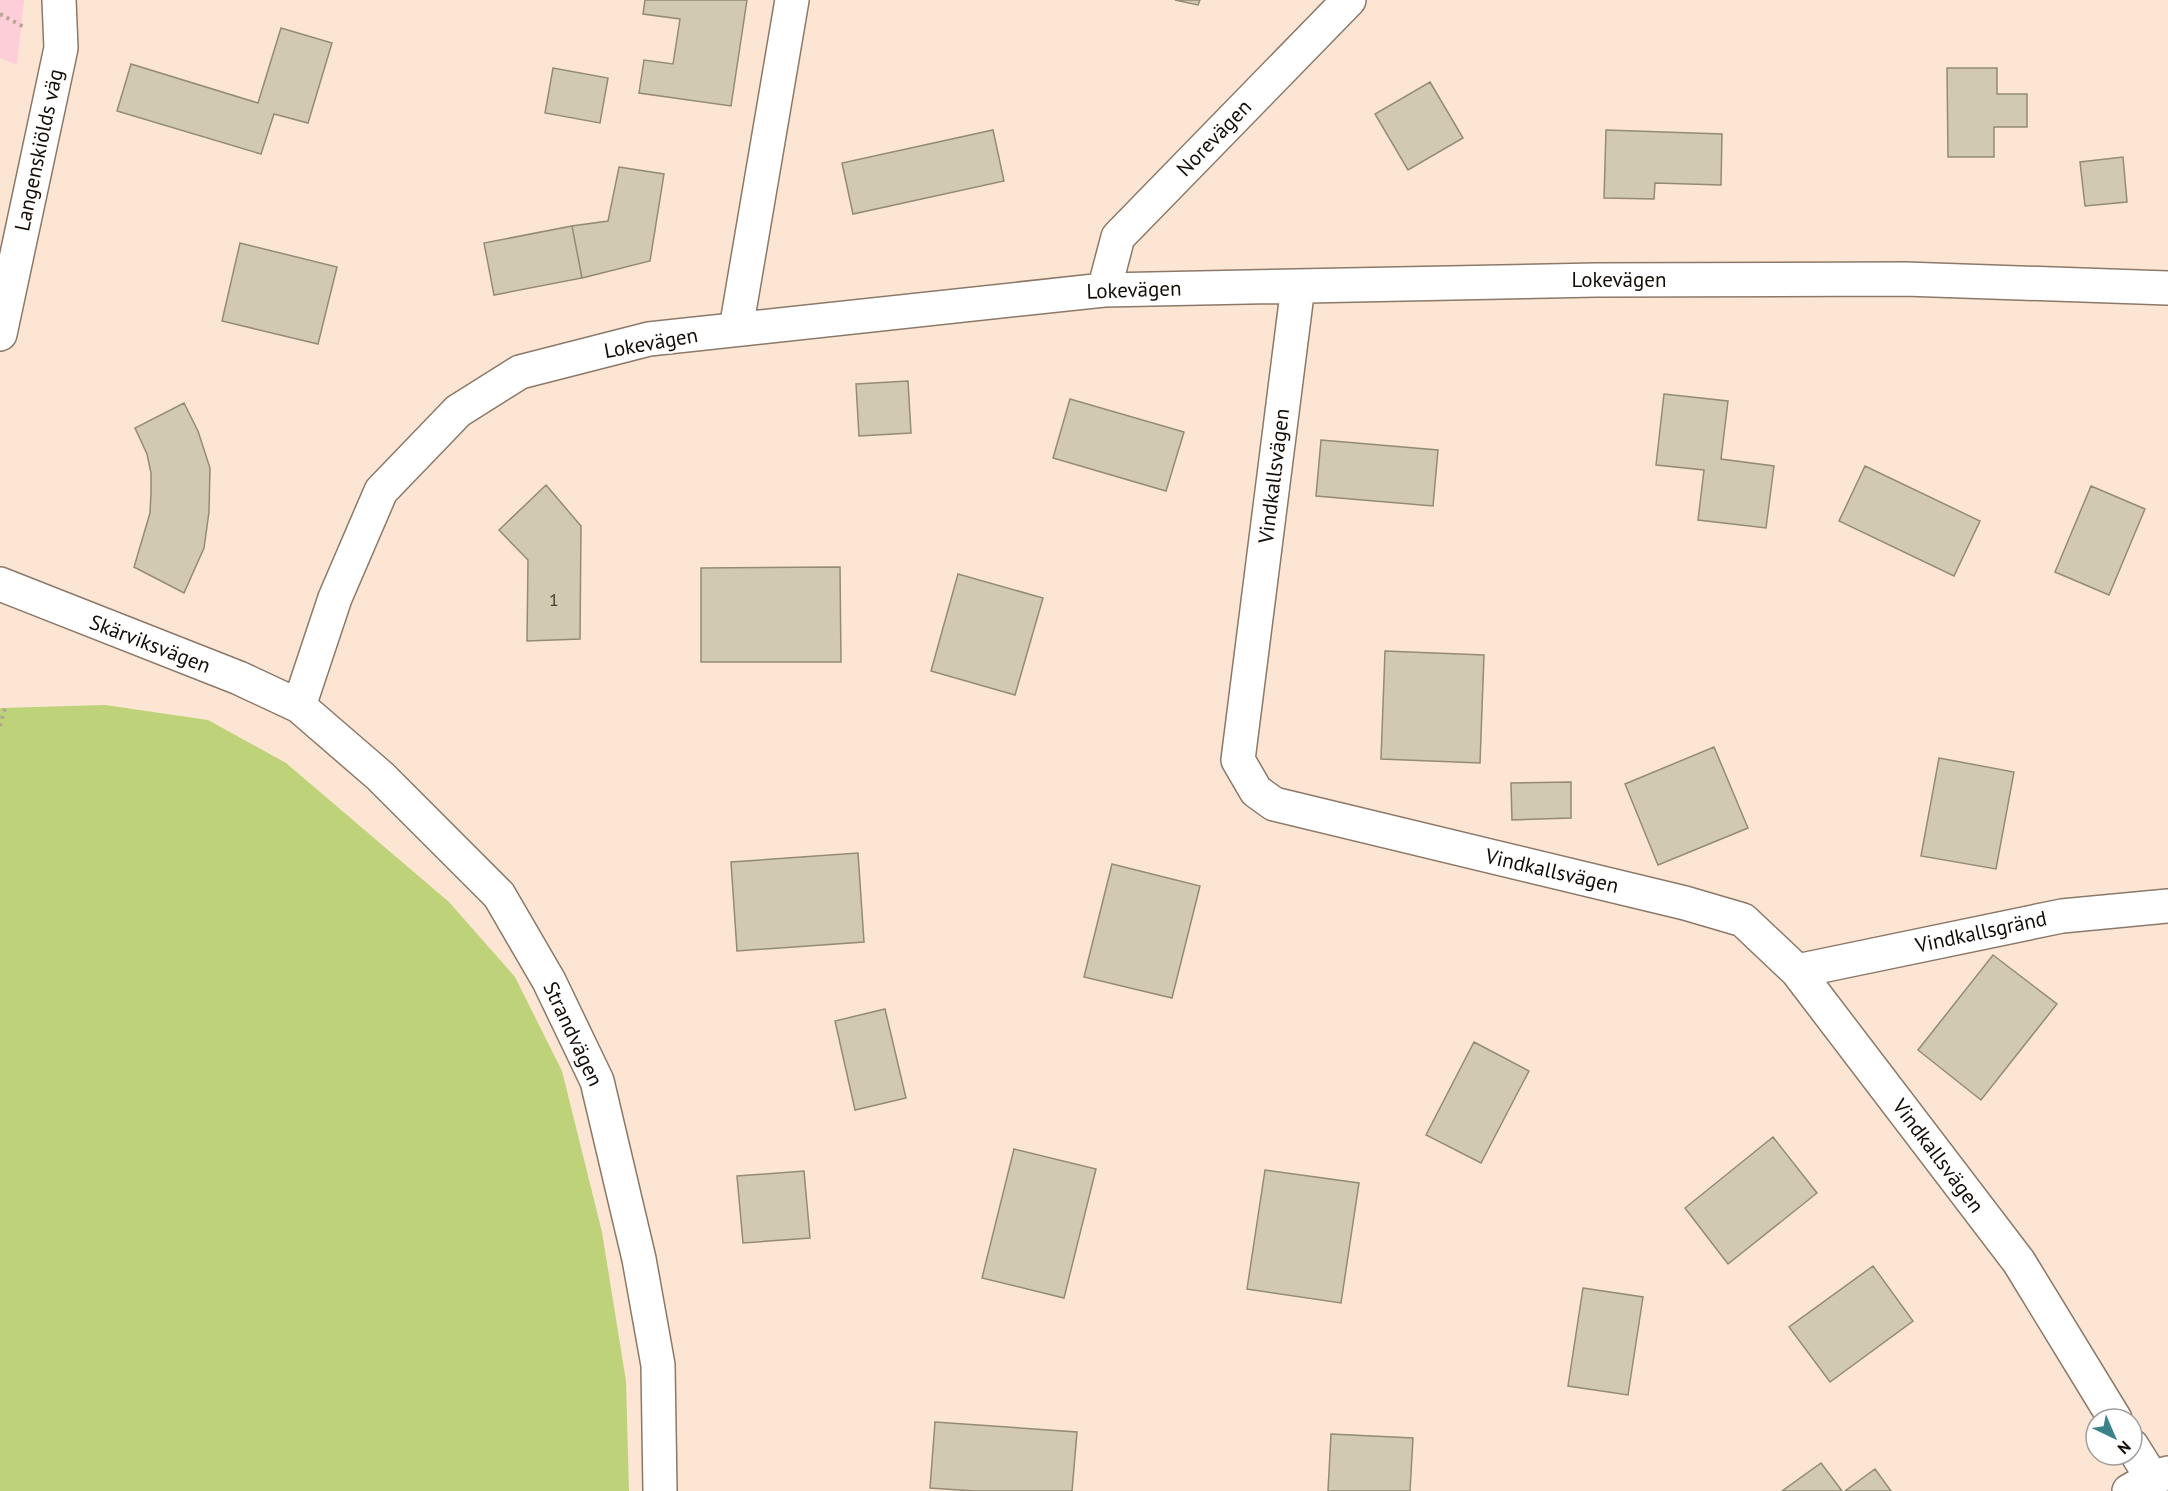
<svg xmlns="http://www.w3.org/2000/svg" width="2168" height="1491" viewBox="0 0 2168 1491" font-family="'PT Sans',sans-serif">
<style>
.green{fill:#feced8}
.water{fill:#bed279}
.building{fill:#d2c9b1;stroke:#938b74;stroke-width:1.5}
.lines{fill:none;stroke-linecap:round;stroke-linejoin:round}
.minor-casing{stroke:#8c7868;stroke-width:36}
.path{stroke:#b6a495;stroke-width:4;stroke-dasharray:3 4.5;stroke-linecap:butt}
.minor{stroke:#fff;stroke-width:33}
.labels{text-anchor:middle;stroke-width:4.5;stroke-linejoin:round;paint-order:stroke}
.number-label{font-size:18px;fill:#443c32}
.street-label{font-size:21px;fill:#140d07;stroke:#fff}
</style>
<rect width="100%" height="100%" fill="#fce6d3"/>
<path class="green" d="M0,0H24L17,65L0,58Z"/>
<path class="water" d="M105,705L208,720L286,763L449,902L515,977L562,1071L602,1232L626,1381L629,1491H0V708Z"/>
<path class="building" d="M645,0H747L731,106L639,93L644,60L673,64L680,19L643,14Z
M1175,0H1200L1198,5Z
M281,28L332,43L308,123L274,114L261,154L117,111L131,64L258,103Z
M553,68L608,78L600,123L545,113Z
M1947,68H1997V94H2027V127H1994V157H1948Z
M1430,82L1463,138L1408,170L1375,114Z
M993,130L1004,181L853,214L842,163Z
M1606,130L1722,134L1721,185L1655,183L1654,199L1604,198Z
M2123,157L2127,202L2085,206L2080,162Z
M619,167L664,174L650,261L582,278L572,226L608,221Z
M572,226L582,278L494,295L484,243Z
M240,243L337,267L318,344L222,321Z
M908,381L911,433L859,436L856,384Z
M1664,394L1728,401L1721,459L1774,466L1766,528L1698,520L1704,470L1656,465Z
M1070,399L1184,432L1166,491L1053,458Z
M184,403L198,431L210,468L209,512L204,548L184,593L134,567L150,513L151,493V473L147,454L135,428Z
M1321,440L1438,450L1433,506L1316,496Z
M1865,466L1980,521L1954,576L1839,521Z
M546,485L581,526L580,639L527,641L528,560L499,530Z
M2091,486L2145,509L2109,595L2055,572Z
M840,567L841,662H701V568Z
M958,574L1043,598L1015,695L931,671Z
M1385,651L1484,655L1480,763L1381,759Z
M1714,747L1748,828L1658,865L1625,784Z
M1939,758L2014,772L1996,869L1921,856Z
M1571,782V818L1512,820L1511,783Z
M858,853L864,942L737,951L731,862Z
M1112,864L1200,886L1172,998L1084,977Z
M1993,955L2057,1004L1981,1100L1918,1050Z
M885,1009L906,1098L855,1110L835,1021Z
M1474,1042L1529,1071L1481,1163L1426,1135Z
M1773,1137L1817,1193L1728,1264L1685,1208Z
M1014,1149L1096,1169L1064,1298L982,1278Z
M1265,1170L1359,1183L1341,1303L1247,1289Z
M804,1171L810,1238L743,1243L737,1176Z
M1873,1266L1913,1321L1830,1382L1789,1327Z
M1583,1288L1643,1297L1628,1395L1568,1386Z
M935,1422L1077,1432L1072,1491H975L930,1488Z
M1331,1434L1413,1438L1410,1491H1328Z
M1821,1463L1842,1491H1782Z
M1875,1469L1891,1491H1845Z"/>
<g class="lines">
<g class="minor-casing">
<path id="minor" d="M1298,286L1238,760L1256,791L1274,804L1685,903L1743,920L1797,971L2019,1262L2115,1419
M1104,290L1118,237L1349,0
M736,329L792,0
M0,334L61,48L59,0
M0,584L239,678L299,706L380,776L499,895L549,981L597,1081L639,1259L658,1365L660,1491
M299,706L335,598L381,491L458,411L520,372L649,339L1104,290L1596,280L1905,279L2168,288
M1797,971L2062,916L2168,906
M2132,1446L2152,1478
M2129,1491L2152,1478L2168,1473"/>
</g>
<path class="path" d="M0,14L24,27
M0,726L5,708"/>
<use href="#minor" class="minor"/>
</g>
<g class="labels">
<g class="number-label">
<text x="554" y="606">1</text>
</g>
<g class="street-label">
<text transform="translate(1214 138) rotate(-46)" y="7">Norevägen</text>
<text transform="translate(39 150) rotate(-78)" y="7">Langenskiölds väg</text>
<text x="1619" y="287">Lokevägen</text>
<text transform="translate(1134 290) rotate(-2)" y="7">Lokevägen</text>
<text transform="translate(651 343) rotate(-10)" y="7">Lokevägen</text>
<text transform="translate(1274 476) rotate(-83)" y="7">Vindkallsvägen</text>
<text transform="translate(150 644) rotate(21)" y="7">Skärviksvägen</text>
<text transform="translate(1552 871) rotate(13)" y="7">Vindkallsvägen</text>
<text transform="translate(1981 932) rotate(-12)" y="7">Vindkallsgränd</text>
<text transform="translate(573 1034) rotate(65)" y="7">Strandvägen</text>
<text transform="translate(1938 1156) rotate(53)" y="7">Vindkallsvägen</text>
</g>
</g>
<g transform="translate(2114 1437) rotate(136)"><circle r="28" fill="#ffffff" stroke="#a19e9c" stroke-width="1.5"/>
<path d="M0-4.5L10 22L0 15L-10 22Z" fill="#3b838b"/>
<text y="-9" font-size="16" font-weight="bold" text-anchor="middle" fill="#140d07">N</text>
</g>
</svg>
